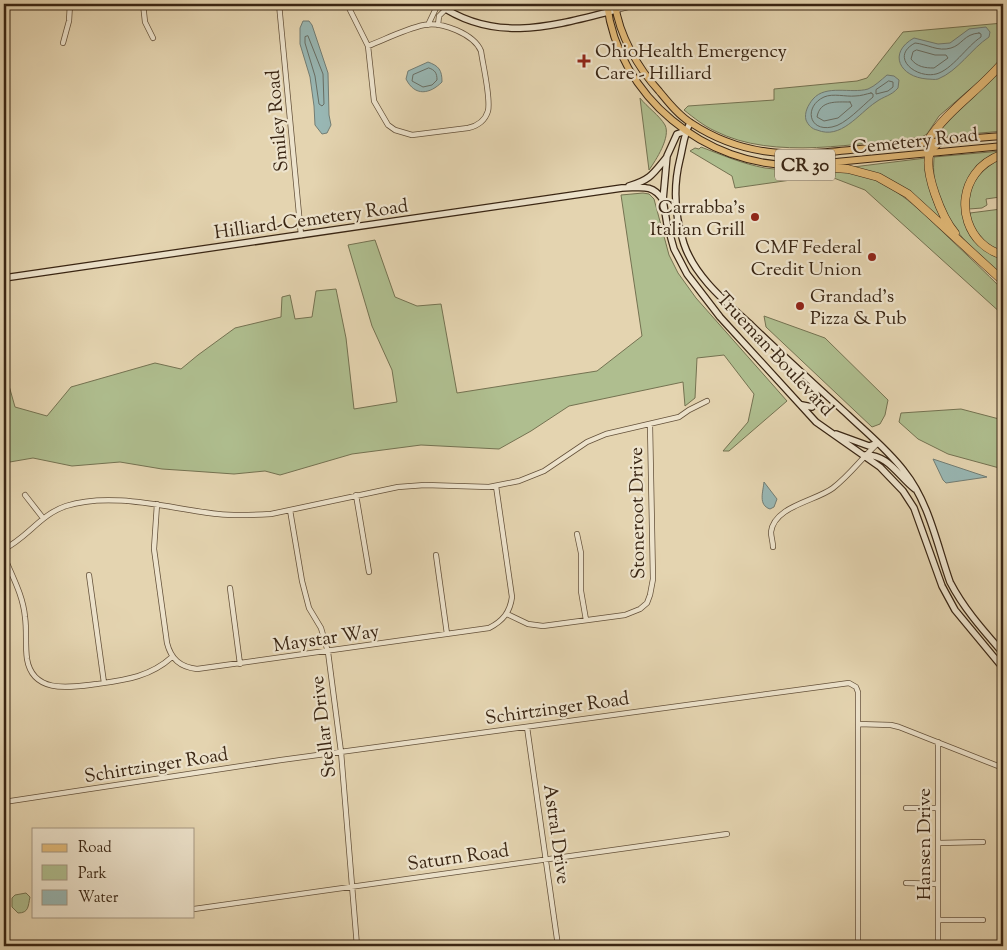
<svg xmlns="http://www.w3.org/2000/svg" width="1007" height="950" viewBox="0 0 1007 950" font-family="'Sorts Mill Goudy',serif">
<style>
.green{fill:#afbe8f;stroke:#747251}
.water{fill:#98b7b4;stroke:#727d74}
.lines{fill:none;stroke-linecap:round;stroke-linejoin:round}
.shore{stroke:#686e64;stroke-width:1}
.minor-casing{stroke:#64513a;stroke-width:6}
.secondary-casing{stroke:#392513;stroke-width:8}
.primary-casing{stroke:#392513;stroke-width:8}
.motorway-casing{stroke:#392513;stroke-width:9}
.minor{stroke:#ede3cc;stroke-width:4.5}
.secondary{stroke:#ede3cc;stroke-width:5.5}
.primary{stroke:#e2ba78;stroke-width:6}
.motorway{stroke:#e2ba78;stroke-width:8}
.poi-dot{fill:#8f2418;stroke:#ede3cc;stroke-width:2}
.labels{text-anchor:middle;stroke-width:4.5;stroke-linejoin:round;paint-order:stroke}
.shield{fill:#ede3cc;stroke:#6f5e4a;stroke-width:1}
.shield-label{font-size:18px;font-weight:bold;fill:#392513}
.poi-label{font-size:19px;fill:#392513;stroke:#ede3cc;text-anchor:start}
.street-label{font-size:19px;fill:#392513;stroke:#ede3cc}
</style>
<rect width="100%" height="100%" fill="#e4d4b0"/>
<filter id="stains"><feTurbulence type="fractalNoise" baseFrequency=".004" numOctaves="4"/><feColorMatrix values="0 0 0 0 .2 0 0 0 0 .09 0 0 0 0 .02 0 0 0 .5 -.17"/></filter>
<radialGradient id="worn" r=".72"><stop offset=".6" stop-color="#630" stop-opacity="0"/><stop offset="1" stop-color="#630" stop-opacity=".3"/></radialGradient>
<path class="green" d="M1003,23V57L993,69L939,116L927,134L922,137C858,143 774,161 715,131C704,126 694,118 684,110L688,106L774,100V89L857,81L867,78L903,32Z
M1003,69V131L936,137L941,126L948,118Z
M640,98C647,107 659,115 665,125C671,137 656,160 649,170Z
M701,147C722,155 743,164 765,168C797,173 829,165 860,174C896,185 922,212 948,237C967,255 985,272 1003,290V315L865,190L826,175L735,188L732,176L690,151L695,148L699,149Z
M1001,151L1002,152L969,177L966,224L1003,258V278C966,242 929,214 934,157Z
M926,158C926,184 933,205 947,228L906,192L853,167Z
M1003,158V252C987,247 968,231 970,213L1001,209L1000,197L986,199L987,205L982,208L969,209C967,205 968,202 969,197C972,178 986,166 1003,158Z
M643,193L649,194L654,199L669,255L678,273L696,298L787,401L729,451H723L748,422L754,394L724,355L697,358L695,398L685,406L683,382L569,406L531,431L499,449L421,445L352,454L280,475L265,471L234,474L192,471L162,469L120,462L72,466L33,458L4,463V375H6L15,407L47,416L71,387L155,363L181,369L198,355L235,328L281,317L282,297L290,295L295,319L312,317L316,291L336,289L346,338L354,409L397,402L392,370L372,326L348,245L375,240L395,297L417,306L441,304L457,393L597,371L642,336L621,195Z
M764,316L825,338L888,400L885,415L880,424L872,427L766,327Z
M961,409L1003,420V469L948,454L918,439L899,422L901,413Z
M26,893L30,897C28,906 29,913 18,913L12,907V898L15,895Z"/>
<path class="water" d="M303,21H309L312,25L328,73L329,115L331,125L327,133L322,134L315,125L314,106L310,77L300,44V28Z
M986,27L990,32L989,37C971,49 958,71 938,79C935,80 931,79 927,79C900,77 887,53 914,38L938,44L950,43L969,29Z
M428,62C439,66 442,70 442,82C430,94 415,97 406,79L408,71Z
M887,75L894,76L899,80L898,88C891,96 884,96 876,102C858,114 841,140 817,130C812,129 808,125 806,120C804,113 808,105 813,99C826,84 851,94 868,89C875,86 881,80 887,75Z
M933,459L987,477L946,483L943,480Z
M764,482L777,499L774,507L770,509C758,505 763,492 764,482Z"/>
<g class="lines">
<path class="shore" d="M979,33L981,34V37C967,46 952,70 936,74C916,79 889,57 915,43C927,44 938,52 951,48C962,45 964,34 979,33Z
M308,36L323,74L324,104L322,106L319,104L315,76L305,43V37Z
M917,50L935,55H946L948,58L934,68C925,68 917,67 911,59L913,52Z
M429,68C435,70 437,73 437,80L432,85L423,87L412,81L413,75Z
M889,81L893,82V87L888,91L876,94V90Z
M871,93L873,94V97C862,106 845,125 832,127C808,132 804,106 824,97C833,93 846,97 855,96C861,96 866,94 871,93Z
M850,102L852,106L838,118L824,121L817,117C820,100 836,102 850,102Z"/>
<g class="minor-casing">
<path id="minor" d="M143,4L145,22L153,38
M279,4L301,235
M347,4L368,46L374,101L388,125L395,130L412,135L468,128C477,126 485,121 488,111C491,98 483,66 481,51C474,34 441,21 424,25C405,29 386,39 368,46
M616,10L632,6L655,4
M428,25L438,4
M438,25L439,16L446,9
M63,43L69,21L70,4
M25,495L43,518
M356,495L369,572
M157,504L154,549L167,643C171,659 180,667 197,669L489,628C503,621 510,612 512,597L496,486
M290,510L302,581L309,608L321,628L328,652L341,752L357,946
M577,534L581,553V591L586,620
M773,547C773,542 771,537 771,532C774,506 816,501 833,488C849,476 862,458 877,444
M4,549C27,538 41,514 66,506C113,491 171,509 218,514C235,516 254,515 271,514L398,487L425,485L489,487L519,481L544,471L587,442L606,434L679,417L689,410L707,401
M436,555L447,634
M4,556C12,576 23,595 25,617C27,631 25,645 27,659C33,695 72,687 97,684C125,680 150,677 172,657
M89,575L104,683
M230,588L240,664
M507,614L528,624L543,626L625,615L640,609L647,603L650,595L653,579L650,425
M858,724L891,725L899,727L1003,768
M527,727L558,946
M4,802L281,760L849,683L856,687L858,692V946
M906,808H938
M938,843L983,842
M906,883L938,884
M194,909L727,834
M938,920H983
M698,946H720
M938,946V742"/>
</g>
<g class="secondary-casing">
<path id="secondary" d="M438,4C495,44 553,26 616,10
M690,123C684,134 683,147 680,159C673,187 675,217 684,244C695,277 726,302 751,325C783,356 815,385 848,415C867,433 888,450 904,471C929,502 937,545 950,582C964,609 983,630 1003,653
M686,131L677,134L667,156L663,200L667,224L674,249L687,274L720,317L816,422L880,467L903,491L914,508L942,586L955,610L1003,668
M629,186C650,180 653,174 666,158
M4,278L622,188C640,188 652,183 663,200
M802,405L812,407L817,402V395L812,386
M836,434L869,446L878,443
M865,455C888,454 899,477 915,489"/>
</g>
<g class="primary-casing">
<path id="primary" d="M607,4C618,96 706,168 798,165
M615,4C619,35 638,68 659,91C668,102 678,115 691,123C753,164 809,154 878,147C920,143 962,139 1003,136
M815,164L1003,146"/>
</g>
<g class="motorway-casing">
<path id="motorway" d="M941,141C937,144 932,147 930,152C923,171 942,218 955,233
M927,142C947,110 979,91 1003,62
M1003,154C992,158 982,164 975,174C954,203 968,246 1003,255
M793,165L848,169L878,177L908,194L1003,281"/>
</g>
<use href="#minor" class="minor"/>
<use href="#secondary" class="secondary"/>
<use href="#primary" class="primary"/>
<use href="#motorway" class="motorway"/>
</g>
<g class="poi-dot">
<path d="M581.5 53.5h5v5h5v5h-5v5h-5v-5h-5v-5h5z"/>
<circle cx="755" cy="217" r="5"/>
<circle cx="872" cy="257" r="5"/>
<circle cx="800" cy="306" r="5"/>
</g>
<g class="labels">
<rect class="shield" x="775" y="149.5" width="60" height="31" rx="4"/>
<g class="shield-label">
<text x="805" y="171">CR 30</text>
</g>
<g class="poi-label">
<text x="595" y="57">OhioHealth Emergency<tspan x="595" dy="22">Care - Hilliard</tspan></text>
<text x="745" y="213" text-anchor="end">Carrabba's<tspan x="745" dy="22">Italian Grill</tspan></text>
<text x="862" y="253" text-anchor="end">CMF Federal<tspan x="862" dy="22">Credit Union</tspan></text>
<text x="810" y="302">Grandad's<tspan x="810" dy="22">Pizza &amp; Pub</tspan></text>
</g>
<g class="street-label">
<text transform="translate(276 121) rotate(-95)" y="7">Smiley Road</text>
<text transform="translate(915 140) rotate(-6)" y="7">Cemetery Road</text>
<text transform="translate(311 218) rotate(-8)" y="7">Hilliard-Cemetery Road</text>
<text transform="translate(776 353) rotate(47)" y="7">Trueman Boulevard</text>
<text transform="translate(636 513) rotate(-91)" y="7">Stoneroot Drive</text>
<text transform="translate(326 637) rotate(-8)" y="7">Maystar Way</text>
<text transform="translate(557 707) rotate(-8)" y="7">Schirtzinger Road</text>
<text transform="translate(322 727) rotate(-97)" y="7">Stellar Drive</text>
<text transform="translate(156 764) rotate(-9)" y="7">Schirtzinger Road</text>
<text transform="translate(558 834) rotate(82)" y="7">Astral Drive</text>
<text transform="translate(923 844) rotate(-90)" y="7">Hansen Drive</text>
<text transform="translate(458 856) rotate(-8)" y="7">Saturn Road</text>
</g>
</g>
<rect width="1007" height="950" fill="none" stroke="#e4d4b0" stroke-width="20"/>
<rect x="5" y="5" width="997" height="940" fill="none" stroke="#392513" stroke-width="2.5"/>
<rect x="10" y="10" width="987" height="930" fill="none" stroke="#392513"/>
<rect x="32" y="828" width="162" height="90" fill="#ede3cc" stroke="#a59782"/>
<rect x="42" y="844" width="25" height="8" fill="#e2ba78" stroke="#a59782"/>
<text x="78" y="852" font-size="15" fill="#392513">Road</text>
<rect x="42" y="865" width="25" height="15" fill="#afbe8f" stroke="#a59782"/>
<text x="78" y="878" font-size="15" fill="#392513">Park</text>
<rect x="42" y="890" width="25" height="15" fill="#98b7b4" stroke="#a59782"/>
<text x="78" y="902" font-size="15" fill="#392513">Water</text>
<rect width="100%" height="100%" filter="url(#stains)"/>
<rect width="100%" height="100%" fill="url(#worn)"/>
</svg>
